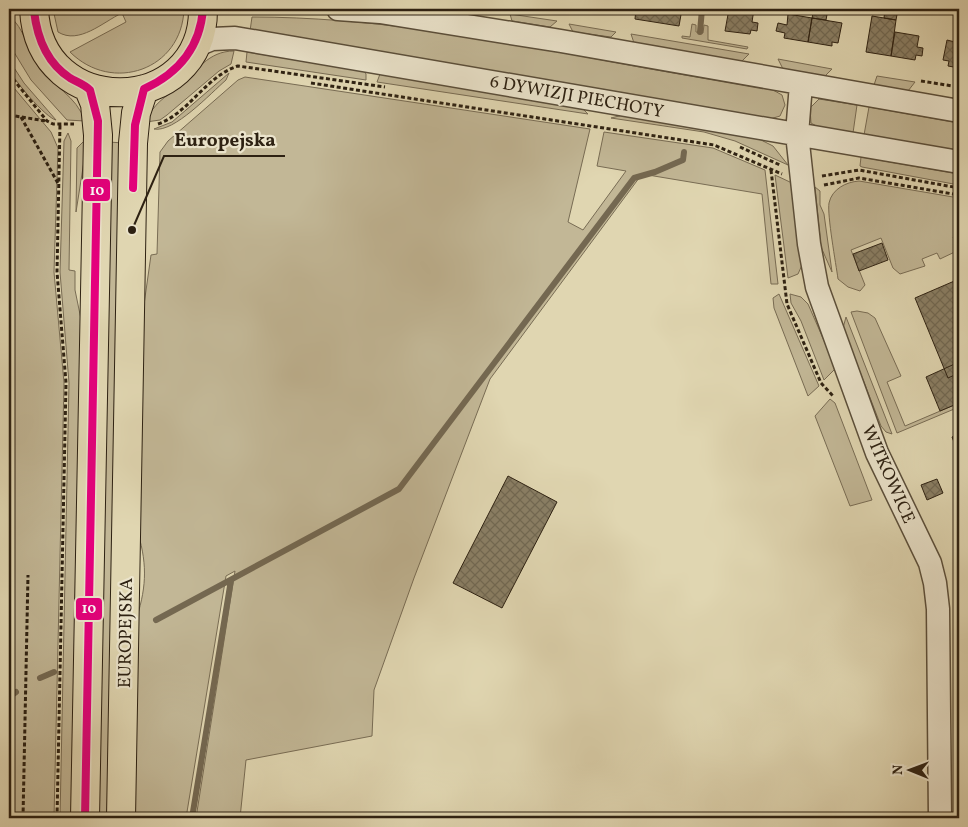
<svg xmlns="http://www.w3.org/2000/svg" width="968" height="827" viewBox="0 0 968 827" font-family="Vollkorn,serif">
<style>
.green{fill:#c2b796;stroke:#786c54}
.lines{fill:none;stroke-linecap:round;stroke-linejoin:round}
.stream{stroke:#746851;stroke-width:6}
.building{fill:url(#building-cross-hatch);stroke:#2d2112}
.minor-casing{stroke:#5a4e3a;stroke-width:25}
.major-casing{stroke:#2d2112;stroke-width:30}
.path{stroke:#2d2112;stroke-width:3;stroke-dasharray:4 2.5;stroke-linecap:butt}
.minor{stroke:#ebe4cc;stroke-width:22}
.major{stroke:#e0d6b1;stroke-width:28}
.bus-1-casing{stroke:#ebe4cc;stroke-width:11}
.bus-1{stroke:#e5007d;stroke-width:8}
.labels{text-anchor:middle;stroke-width:4.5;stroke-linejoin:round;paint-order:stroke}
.street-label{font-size:18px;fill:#2d2112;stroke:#ebe4cc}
.leader{fill:none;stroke:#2d2112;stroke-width:2}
.callout-dot{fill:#2d2112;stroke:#ebe4cc;stroke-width:2}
.callout-label{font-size:19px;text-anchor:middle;font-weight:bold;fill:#2d2112;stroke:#ebe4cc;stroke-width:4.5;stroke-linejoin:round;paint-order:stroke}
.line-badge{stroke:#ebe4cc;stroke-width:2}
.badge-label{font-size:14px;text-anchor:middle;font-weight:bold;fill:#fff}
</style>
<defs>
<pattern id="building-cross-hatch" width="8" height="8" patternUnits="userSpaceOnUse" patternTransform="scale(1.25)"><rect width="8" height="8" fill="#8a7f65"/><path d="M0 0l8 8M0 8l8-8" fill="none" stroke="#716852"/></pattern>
</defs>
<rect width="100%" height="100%" fill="#e0d6b1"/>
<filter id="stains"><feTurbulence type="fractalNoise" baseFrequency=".004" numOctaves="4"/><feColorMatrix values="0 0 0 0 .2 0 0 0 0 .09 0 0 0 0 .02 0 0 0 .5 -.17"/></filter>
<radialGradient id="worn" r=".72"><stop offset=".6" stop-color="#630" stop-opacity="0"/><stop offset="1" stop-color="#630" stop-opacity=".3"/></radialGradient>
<path class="green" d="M53,9H184C182,70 112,94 70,52L126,22L122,13C103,22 79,45 58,32Z
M510,14L557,21L550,27L512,21Z
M9,16C25,28 27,50 38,66C53,87 76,95 85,121L67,120L31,80L9,44Z
M252,17C370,17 486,38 602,60C659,71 716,80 773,90L782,95L785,105L780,116L770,119L250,31Z
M569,24L616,32L611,37L573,32Z
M692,24L696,25V32L703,33L704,25L708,26V40L748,47L747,49L682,38V36L690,37Z
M631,34L749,54L741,62L634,43Z
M234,51L231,64L219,71L167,115L160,120L146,122C153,103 165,98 179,86C197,71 208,51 234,51Z
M247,52L364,71L366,74V80L246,62Z
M778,59L832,69L825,76L783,69Z
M9,60L24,83L56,120C46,118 12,79 9,68C8,65 9,62 9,60Z
M229,73L226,80C211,93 174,133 154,129L172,122Z
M380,74L581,107L588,114L377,82Z
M877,76L915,82L908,91L874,85Z
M245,77L590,129L568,222L583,230L626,171L597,166L604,132L713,148L765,170L778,284H771L762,194L642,174L490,379L414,578L374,690L372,736L246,760L240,818H196L235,571L226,576L186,818H132L135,623C146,590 148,567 138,533L140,333L151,255L157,254L160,152L168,141L238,80Z
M9,82L51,132L58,148L54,272L64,383L54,818H9Z
M819,99L857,105L853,133L818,127L811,123L810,108Z
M869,107L959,123V151L864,135Z
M623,115L759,139L773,146L788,165L735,141L704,132L611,118Z
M68,133L71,141L69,270L75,271V290L83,329L73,818H60L69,383L60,272L64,141Z
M83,142H87L76,212L77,148Z
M109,142L123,143L109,818H96Z
M861,157L959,174V185L862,167L860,166Z
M775,175L792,183L802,265L798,274L788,278Z
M859,181L959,198V234L953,237L959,250L940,259L937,253L922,259L925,266L900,274L893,268L881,238L851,250L865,285L860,291L848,287L838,279C836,264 827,215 829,203C832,189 846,182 859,181Z
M815,187L820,191V205L824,214L832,272L821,247Z
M779,294L819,386L808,396L774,308L773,298Z
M790,294L801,297L808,304L836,368L824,380L801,321L791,303Z
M857,311L868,313L875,318L901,376L887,382L905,426L959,403V407L897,433L851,312Z
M846,317L892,434L886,432L881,426L843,328Z
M830,399L835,403L872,500L850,506L815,416Z"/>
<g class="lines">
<path class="stream" d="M700,32L702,9
M156,620L399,489L634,178L655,172L683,160L684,152
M40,678L54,672
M9,697L16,692
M192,818L231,580"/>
</g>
<path class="building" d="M575,9H606L605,14Z
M636,9H682L679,26L635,19Z
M729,9H754L752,22L758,23L757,31L751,30L750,34L725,31Z
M814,9H828L826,20L812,18Z
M885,9H898L896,20L884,18Z
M788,14L812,18L808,42L784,38L785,33L776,31L778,23L787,25Z
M872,16L896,20L891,56L866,52Z
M812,18L842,23L838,43L832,42V46L808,42Z
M895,32L919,36L917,47L923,48L922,56L916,55L915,60L891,56Z
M947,40L959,43V68L948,66L949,61L943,60Z
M882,243L888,260L859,271L853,254Z
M959,279V373L948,378L915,298Z
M959,362V403L940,411L926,377Z
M959,434V439L956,441L959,455L952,437Z
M508,476L557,502L502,608L453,583Z
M937,479L943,493L927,500L921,485Z"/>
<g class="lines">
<g class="minor-casing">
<path id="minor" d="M338,9L380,12L561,41L959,111
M195,46L212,39L235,38L959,162
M801,84L797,134L809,244L817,287L877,453L930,563L935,583L938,609L940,818"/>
</g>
<g class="major-casing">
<path id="major" d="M34,9C39,122 204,118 203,9
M85,818L98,135L95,104L88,87
M121,818L133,143L136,113L144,89"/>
</g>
<path class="path" d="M9,74L47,121L53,124H74
M921,81L959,87
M311,83L714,145L782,174
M9,115L46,121
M21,117L59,185
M158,124C189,113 206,76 238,66L385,87
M740,147L780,165
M771,170L787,304L821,383L833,396
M822,176L859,170L959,188
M824,185L859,178L959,195
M23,818L28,575
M57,818L66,383L57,272L60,124"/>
<use href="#minor" class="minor"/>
<use href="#major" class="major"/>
<g class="bus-1-casing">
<path id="bus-1" d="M28,9L34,11C37,37 47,63 70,78C77,82 84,84 90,90L98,121L85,818
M133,188L135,125L144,89C179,73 200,48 203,9"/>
</g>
<use href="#bus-1" class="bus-1"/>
</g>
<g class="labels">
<g class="street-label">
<text transform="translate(577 96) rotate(10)" y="6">6 DYWIZJI PIECHOTY</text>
<text transform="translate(889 474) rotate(66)" y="6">WITKOWICE</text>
<text transform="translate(125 633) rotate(-89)" y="6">EUROPEJSKA</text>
</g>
</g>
<path class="leader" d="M132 230L164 156H285"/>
<circle class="callout-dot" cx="132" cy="230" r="5"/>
<g class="callout-label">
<text x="225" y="146">Europejska</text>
</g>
<g class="line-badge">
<rect x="82" y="178" width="29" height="24" rx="5" fill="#e5007d"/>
<rect x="75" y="597" width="28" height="24" rx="5" fill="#e5007d"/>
</g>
<g class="badge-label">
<text x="97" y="195">10</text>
<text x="89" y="613">10</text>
</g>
<rect width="968" height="827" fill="none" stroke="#e0d6b1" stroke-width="30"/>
<rect x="10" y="10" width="948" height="807" fill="none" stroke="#2d2112" stroke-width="2.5"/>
<rect x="15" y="15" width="938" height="797" fill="none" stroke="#2d2112"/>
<g transform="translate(910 770) rotate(271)" stroke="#ebe4cc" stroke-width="4" paint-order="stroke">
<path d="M0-4L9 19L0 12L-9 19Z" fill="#2d2112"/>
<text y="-8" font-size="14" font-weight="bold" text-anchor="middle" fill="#2d2112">N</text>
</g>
<rect width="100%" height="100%" filter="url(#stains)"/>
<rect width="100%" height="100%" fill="url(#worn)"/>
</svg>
